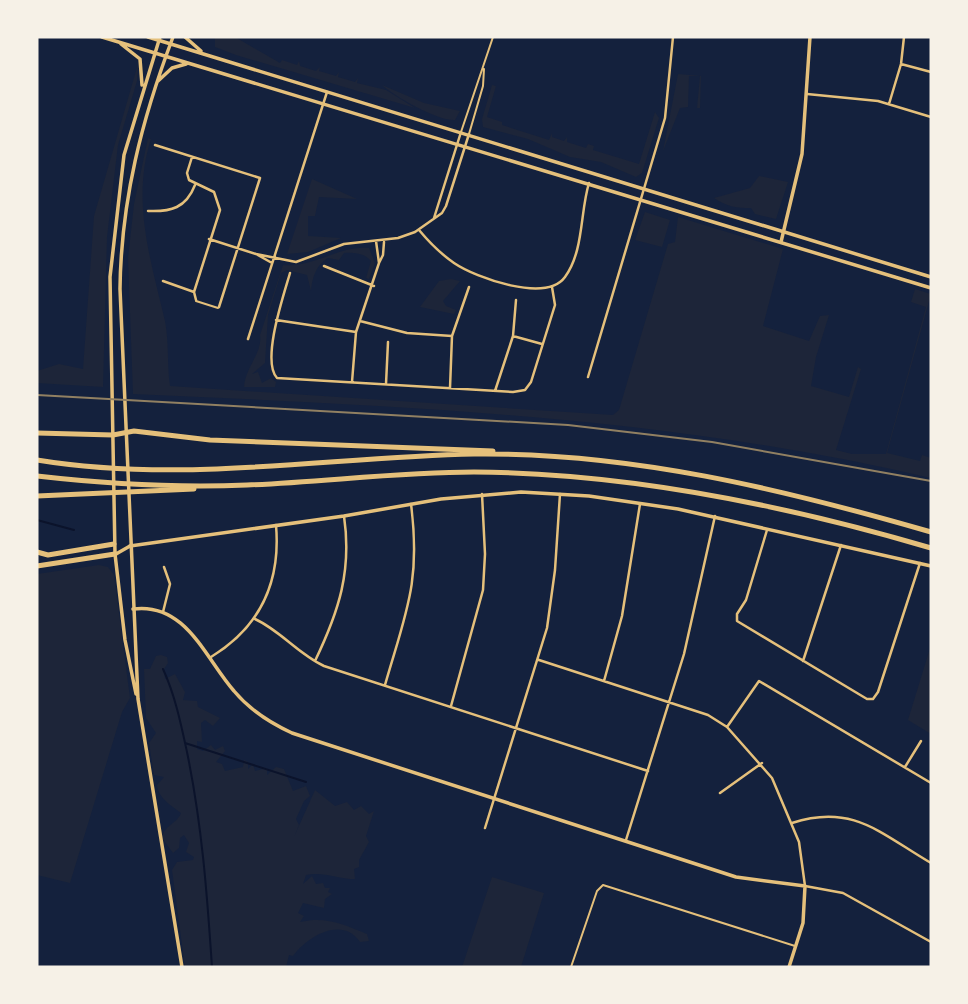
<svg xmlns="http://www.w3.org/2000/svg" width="968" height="1004" viewBox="0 0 968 1004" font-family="'Zilla Slab',serif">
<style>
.green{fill:#1d2539}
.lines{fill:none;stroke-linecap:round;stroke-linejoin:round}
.stream{stroke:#0b132b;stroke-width:2}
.service{stroke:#e5c07b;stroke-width:2}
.pedestrian{stroke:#e5c07b;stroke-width:2}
.minor{stroke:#e5c07b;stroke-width:2.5}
.tertiary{stroke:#e5c07b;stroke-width:3.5}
.secondary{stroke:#e5c07b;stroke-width:3.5}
.motorway{stroke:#e5c07b;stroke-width:5}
.rail{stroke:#918062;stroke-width:2}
</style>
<rect width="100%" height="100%" fill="#14213d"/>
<path class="green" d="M215,37H235L280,63L282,60L297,65L299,61L300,66L316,71L320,67L319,71L336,76L339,72L338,77L355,82L358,78L357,83L386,90L415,108L236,55L215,47Z
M138,64L137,81L118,145L107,237L103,387L37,383V371L59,364L83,369L94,216Z
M678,74L701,76L700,108H697L700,76H689L688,107L680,108L663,151Z
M382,85L424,103L460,111L455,120C437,121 394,96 382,85Z
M492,85L496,86L487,117L502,122V125L549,140L552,133V137L564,141L567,137V142L586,148L588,144L594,146L593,150L639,164L655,112L659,118L642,173L636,177L601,162L570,157L528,139L483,127L482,119Z
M148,138L151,139C131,201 151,261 165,321C169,342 167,365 170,386L613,415L619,410L668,244L675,242L678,217L783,249L763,326L809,341L820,316L829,315L816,357L811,386L849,397L858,367L861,369L836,450L852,454H886L926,307L911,302L915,289L931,294L887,453L920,461L922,455L931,458V478C669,416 401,406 133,394L128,258L134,204Z
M759,176L788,182L776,219L755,214L751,208C737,208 727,207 714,198L750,188Z
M312,179L357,199L319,197L315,216H308V236L341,238L308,252L287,254Z
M645,212L670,220L662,247L635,240Z
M369,248L375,263L369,279L366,278L371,261C364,253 354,252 344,253L339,260L328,258C316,265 312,278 311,291L307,275L287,270L281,273L268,315L265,363L252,374L258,372L262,383L271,378L276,382L275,387H244C245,368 263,352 260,335L283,265C314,268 339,245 369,248Z
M451,279L460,281L443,301L446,306L456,310L454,314L420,307L439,281Z
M99,565L108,567L114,575L130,698L122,712L70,883L37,875V574Z
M931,645V734L908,720Z
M161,655L167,657L168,663L164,669L165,679L175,674L185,692L183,700L197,701L198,707L220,718L213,726L205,720L201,723L202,742L197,741V749L203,751L211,745L215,750L223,746L225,751L216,762L222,764L225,771L243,767L244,760L248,762V769L253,764L255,771L267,768V775L276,767L284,769L293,791L306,786L310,796L304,801L296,819L299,825L294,837L315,790L335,806L347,802L354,810L361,806L369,814L374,811L366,836L369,842L359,860V867L354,869L355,879C338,879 322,871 306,875L303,884L312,876L316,884L323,883L325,888H330L328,892L332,894L325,899L324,908L303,903L298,913L304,916L300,922C326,916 343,924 367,934L369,941L360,942C342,916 308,936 293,956L289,955L286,967H185L172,870L177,862L193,860L194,857L186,852L189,843L184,835L180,838L179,848L173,853L162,838C164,825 177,824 181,813C172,806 158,798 157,785L164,777L154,775L149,743L156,733L146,718L144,669H150L156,656Z
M492,877L544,893L521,967H462Z"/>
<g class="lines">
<path class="stream" d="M37,520L74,530
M163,669C175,695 181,724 187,752C202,825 207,893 212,967
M185,743L306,782"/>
<path class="service" d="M461,132L493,37
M469,134L483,86L484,69
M571,967L597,891L603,885L795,946"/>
<path class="pedestrian" d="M196,301L218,308"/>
<path class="minor" d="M901,64L931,72
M807,94L878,101L931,117
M889,104L901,64L904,37
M155,145L260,178L219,307
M192,157L187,173L189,180L214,192L220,210L194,292L196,300
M148,211C171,212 186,208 195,185
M434,218L461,132
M419,230C429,242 441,254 454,263C476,278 546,303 565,277C584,251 580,212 589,183
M209,239L256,254
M376,241L379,263L383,255L384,242
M272,263L256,254L296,262L344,244L398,238L415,232L442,213L446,206L469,134
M324,266L374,286
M290,273C284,294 261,361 277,378L513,392L525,390L531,382L555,305L552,287
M163,281L194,292
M276,320L356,332
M360,321L407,333L452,336
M513,336L542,344
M248,339L327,92
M588,377L665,118L673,37
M352,382L356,332L379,263
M386,384L388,342
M450,388L452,336L469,287
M495,391L513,336L516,300
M767,530L746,600L737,614V621L867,699H873L878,692L920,563
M163,612L170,584L164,567
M255,619C281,631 298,654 324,666L648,771
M211,657C260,627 281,583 276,525
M539,660L708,715L727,727L772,778L799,842L805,886L843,893L931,942
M315,661C339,611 352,571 344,516
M803,661L841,545
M604,681L622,616L640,504
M385,685C406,612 421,582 411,504
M451,706L483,590L485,554L482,494
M727,727L759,681L931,783
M905,767L921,741
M720,793L762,763
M792,823C853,803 881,834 931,863
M485,828L547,628L555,570L560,494
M626,840L684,654L715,516"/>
<path class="tertiary" d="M781,242L802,154L810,37
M130,546L344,516L441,499L521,492L589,496L678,509L931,566
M133,609C186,602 205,658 234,691C249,709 270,723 292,733L736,877L805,886L803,923L789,967"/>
<path class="secondary" d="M102,37L931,288
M148,37L931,277
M173,37C142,119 121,200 120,289L138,699L182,967
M185,37L201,51
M121,44L140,59L142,85
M158,81L172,68L186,64
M116,554L130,546
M136,694L125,640L115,554L110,277L124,155L160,37"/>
<path class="motorway" d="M37,433L113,435L134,431L210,440L493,451
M37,460C183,484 328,457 474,454C630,452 782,489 931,532
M37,476C107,484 177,488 247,485C323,482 399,472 474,472C628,473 785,505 931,548
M37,496L194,489
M37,552L48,555L114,544
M37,566L115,554"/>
<path class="rail" d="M37,395L568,425L712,442L931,481"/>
</g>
<rect width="968" height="1004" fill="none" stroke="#f6f1e7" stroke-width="77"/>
</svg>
